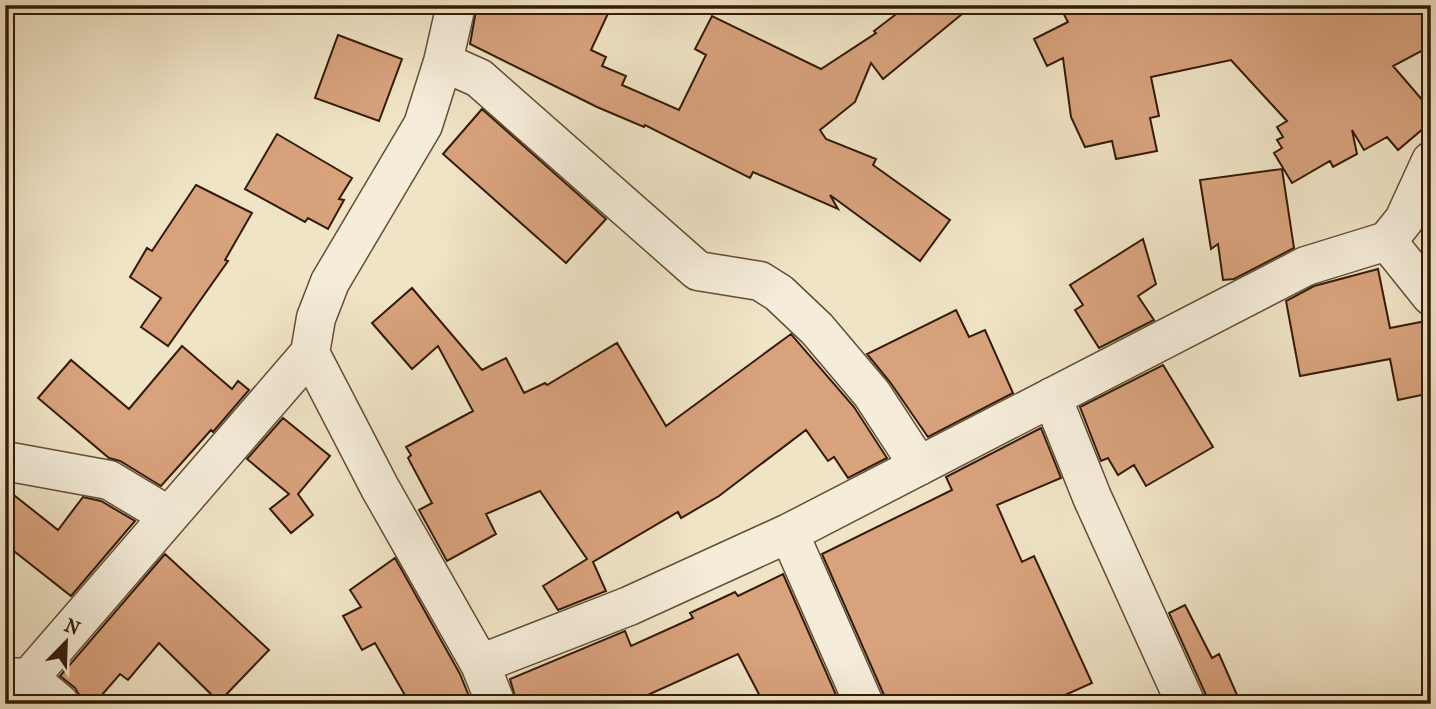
<svg xmlns="http://www.w3.org/2000/svg" width="1436" height="709" viewBox="0 0 1436 709" font-family="'IM FELL French Canon',serif">
<style>
.building{fill:#d8a27d;stroke:#331b05;stroke-width:2}
.lines{fill:none;stroke-linecap:round;stroke-linejoin:round}
.street-casing{stroke:#624d35;stroke-width:41}
.street{stroke:#f5edda;stroke-width:38}
</style>
<rect width="100%" height="100%" fill="#f0e4c6"/>
<filter id="stains"><feTurbulence type="fractalNoise" baseFrequency=".00286" numOctaves="4"/><feColorMatrix values="0 0 0 0 .2 0 0 0 0 .09 0 0 0 0 .02 0 0 0 .5 -.17"/></filter>
<radialGradient id="worn" r=".72"><stop offset=".6" stop-color="#630" stop-opacity="0"/><stop offset="1" stop-color="#630" stop-opacity=".3"/></radialGradient>
<path class="building" d="M477,5H612L591,50L606,57L602,66L626,76L622,85L679,110L706,55L695,49L712,16L821,69L876,33L874,31L908,5H973L883,79L871,63L855,102L820,130L826,139L876,159L873,165L950,220L920,261L830,195L838,209L753,172L750,178L645,125L644,127L597,107L470,44Z
M1059,5H1431V46L1393,66L1431,110V122L1398,150L1387,137L1364,150L1352,130L1357,154L1333,167L1330,161L1292,183L1274,153L1282,148L1277,140L1283,137L1277,127L1287,121L1231,60L1151,77L1159,116L1150,118L1157,151L1116,159L1112,141L1085,147L1071,117L1063,58L1047,66L1034,39L1068,22Z
M338,35L402,59L379,121L315,98Z
M482,109L606,219L566,263L443,154Z
M277,134L352,178L339,199L344,200L328,229L308,218L305,222L245,189Z
M1282,169L1294,248L1234,279L1223,280L1218,244L1211,249L1200,180Z
M196,185L252,213L225,260L228,261L168,346L141,327L161,298L130,277L147,248L152,251Z
M1143,239L1156,284L1138,296L1154,320L1099,348L1075,310L1083,305L1070,285Z
M1378,269L1390,328L1431,320V393L1398,400L1390,359L1300,376L1286,301L1314,286Z
M412,288L482,370L506,358L524,393L545,383L547,385L617,343L666,426L791,334L854,407L887,458L848,478L834,457L828,461L806,430L719,496L681,518L678,512L593,562L606,591L558,610L543,586L587,559L540,491L486,514L496,534L447,561L419,510L432,503L408,458L411,455L406,447L473,411L438,346L412,369L372,323Z
M956,310L969,337L985,330L1013,393L928,437L890,382L867,354Z
M182,346L232,389L238,381L249,390L213,432L211,430L161,486L120,461L109,458L38,398L71,360L129,409Z
M1163,365L1213,447L1146,486L1134,465L1118,475L1108,458L1101,461L1080,407Z
M283,418L330,456L298,494L313,515L291,533L270,509L289,494L247,459Z
M1041,428L1061,478L997,505L1022,562L1034,556L1092,683L1045,704H885L884,695L822,554L952,490L946,477Z
M5,488L58,530L83,497L101,501L135,521L71,596L5,544Z
M165,554L269,650L219,702L159,643L128,680L120,674L94,704H81L80,696L75,688L60,676Z
M395,558L460,674L472,704H410L375,643L362,650L343,616L361,607L350,590Z
M783,574L840,704H764L738,654L628,704H517L510,679L625,631L631,646L693,618L690,613L735,592L738,596Z
M1185,605L1212,658L1219,654L1241,704H1207L1206,695L1169,613Z"/>
<g class="lines">
<g class="street-casing">
<path id="street" d="M456,5L443,62L423,125L330,282L316,318L310,353L380,488L480,664L496,704
M443,62L479,78L698,271L760,281L779,293L817,329L872,394L919,466
M1387,241L1431,296
M1052,397L1092,497L1186,704
M5,461L109,480L169,516
M789,533L864,704
M480,664L629,606L789,533L1306,266L1387,241L1404,220L1431,161
M5,677L29,678L60,704
M29,678L310,353"/>
</g>
<use href="#street" class="street"/>
</g>
<rect width="1436" height="709" fill="none" stroke="#f0e4c6" stroke-width="28"/>
<rect x="7" y="7" width="1422" height="695" fill="none" stroke="#331b05" stroke-width="3.5"/>
<rect x="14" y="14" width="1408" height="681" fill="none" stroke="#331b05" stroke-width="2"/>
<g transform="translate(66 642) rotate(23)" stroke="#f5edda" stroke-width="5" paint-order="stroke">
<path d="M0-5L12 26L0 18L-12 26Z" fill="#331b05"/>
<text y="-10" font-size="19" font-weight="bold" text-anchor="middle" fill="#331b05">N</text>
</g>
<rect width="100%" height="100%" filter="url(#stains)"/>
<rect width="100%" height="100%" fill="url(#worn)"/>
</svg>
